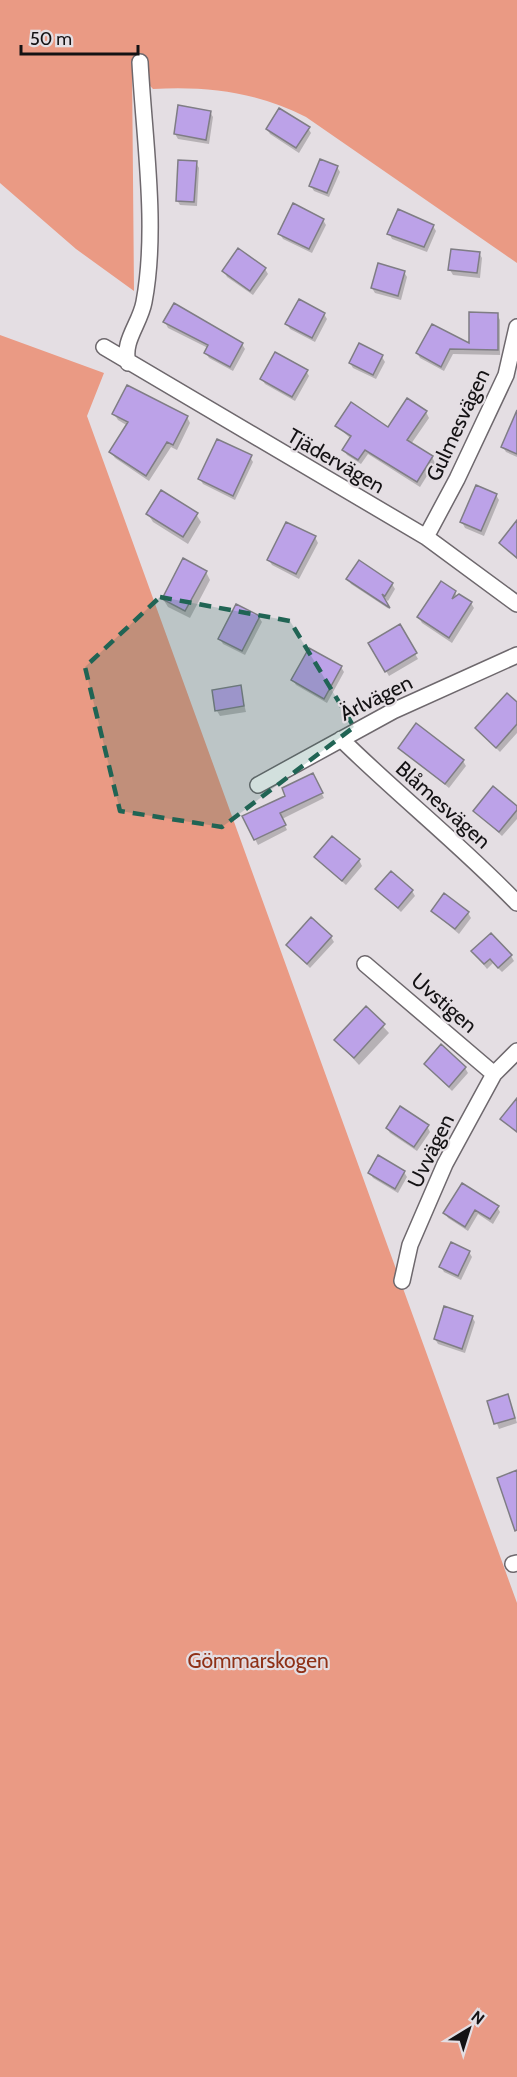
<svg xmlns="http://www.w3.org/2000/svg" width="517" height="2077" viewBox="0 0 517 2077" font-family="Cabin,sans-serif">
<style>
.forest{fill:#ea9a84}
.shadow{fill:#0003}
.building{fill:#bca2e8;stroke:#7f7d84;stroke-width:1.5}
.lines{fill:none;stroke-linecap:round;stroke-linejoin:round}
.minor-casing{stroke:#6e686d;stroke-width:18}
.minor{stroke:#fff;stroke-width:15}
.marked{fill:#206454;fill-opacity:0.2;stroke:#206454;stroke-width:4.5;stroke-dasharray:12 8;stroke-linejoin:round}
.labels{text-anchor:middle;stroke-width:4.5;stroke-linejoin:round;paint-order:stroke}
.street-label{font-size:21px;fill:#141214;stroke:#e4dee3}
.park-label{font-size:21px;fill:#8f3117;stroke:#e4dee3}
</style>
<rect width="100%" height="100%" fill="#e4dee3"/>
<path class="forest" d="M0,0H517V263L306,117C256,92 208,86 153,89L132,67L134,291L76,249L0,183Z
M0,335L104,373L87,416L517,1603V2077H0Z"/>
<path class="shadow" d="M210,112L213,117L209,144L178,139L175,134Z
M308,128L311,133L299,153L270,134L267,129Z
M196,163L199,168L197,206L180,205L177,200Z
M337,167L340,172L329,197L314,191L311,186Z
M323,220L326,225L312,253L283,239L280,234Z
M433,226L436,231L427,252L392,239L389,233Z
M479,253L482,258L480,278L453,275L450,270Z
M265,269L268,274L253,295L227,277L224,271Z
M404,272L407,277L401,300L375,293L372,288Z
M300,301L324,314L327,319L315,342L290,329L287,324Z
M497,314L500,320V355L453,354L444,371L420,358L417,353L470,346Z
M165,322L242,344L245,349L233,371L209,358L206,353L208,348L168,328Z
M382,357L385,362L376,379L353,368L350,363Z
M306,371L309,376L295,401L265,384L262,379Z
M426,412L429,418L411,444L432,457L435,463L420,487L368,454L361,464L347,455L344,450L351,439L337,426L388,429Z
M517,413V457L506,452L503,447Z
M114,414L187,417L190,423L177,450L171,447L149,481L115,458L111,452L128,426L118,420Z
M250,457L253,462L235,500L203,484L200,479Z
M496,495L499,500L484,536L465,528L462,522Z
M148,514H196L201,522L188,544L153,522Z
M517,522V559L500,543Z
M315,537L318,543L299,579L272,565L269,560Z
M359,562L392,584L395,589L388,601L381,596L389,609L351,584L348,579Z
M206,572L210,580L190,618L168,607L163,599Z
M455,592L457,597L460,595L471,603L474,608L452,643L422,623L419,618Z
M259,617L262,622L245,655L223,644L220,639Z
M399,626L418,659L389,676L370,644Z
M341,667L344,672L327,703L296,685L293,680Z
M240,687L246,712L220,716L217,711Z
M517,704V733L500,752L477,729Z
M400,748L463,761L466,766L449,788Z
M315,780L324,798L282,819L287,830L258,845L244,817Z
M517,808V819L502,836L475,811Z
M316,858L359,860L362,866L346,885Z
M377,889L412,891L415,896L401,912Z
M432,911L468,913L471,918L459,934Z
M331,937L334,942L310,968L288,945Z
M473,952L511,956L514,961L502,972L493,963L487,969Z
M366,1008L389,1033L359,1065L336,1040Z
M425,1064L465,1068L468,1073L452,1091Z
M427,1126L430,1132L417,1151L390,1133L387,1128Z
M379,1157L404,1172L407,1177L398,1193L373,1178L370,1173Z
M497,1207L500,1212L493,1224L478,1214L468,1231L448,1218L445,1213Z
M469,1252L472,1257L461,1280L444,1272L441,1267Z
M472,1317L475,1322L465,1353L438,1344L435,1339Z
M510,1401L517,1423L499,1429L489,1402Z"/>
<path class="building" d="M178,105L211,111L206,140L174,134Z
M279,108L310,127L296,148L266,129Z
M320,159L338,166L327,193L309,186Z
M178,160L197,161L194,202L176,201Z
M293,203L324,219L309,249L278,234Z
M398,209L434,225L424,247L387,234Z
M238,248L266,268L250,291L222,271Z
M451,249L480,252L477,273L448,270Z
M378,263L405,271L398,296L371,288Z
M299,299L325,313L312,338L285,324Z
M174,303L243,343L230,367L204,353L208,345L163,322Z
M469,312L498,313V350L450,349L441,367L416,353L432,324L469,343Z
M359,343L383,355L373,375L349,363Z
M275,352L308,370L292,397L260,379Z
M127,385L188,416L173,445L167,442L146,476L109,452L128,422L112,414Z
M407,398L427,411L407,440L433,456L417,482L365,450L358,460L342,450L351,436L335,426L351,402L388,427Z
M517,410V454L501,447Z
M217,439L252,455L233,496L198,479Z
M476,485L497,494L481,531L460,522Z
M161,490L198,513L183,537L146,514Z
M517,520V558L499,543Z
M286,522L316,536L296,574L267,560Z
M183,558L207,571L185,611L162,599Z
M359,560L393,583L385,596L382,594L390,608L346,579Z
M441,581L456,591L452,599L459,594L472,602L449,638L417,617Z
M236,604L260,616L242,651L218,639Z
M400,624L417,653L385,672L368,643Z
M309,648L342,666L324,699L291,680Z
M241,685L244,706L215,711L212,690Z
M507,693L517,702V724L496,748L475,728Z
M416,723L464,760L445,784L398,748Z
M313,773L323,793L280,813L286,825L254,840L242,816L285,796L282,788Z
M493,786L517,806V810L499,832L473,811Z
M332,836L360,859L342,881L314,857Z
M391,871L413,890L398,908L375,889Z
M444,893L469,912L455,929L431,911Z
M311,917L332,936L307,964L286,945Z
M491,933L512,955L498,968L490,959L484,964L471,951Z
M366,1006L385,1024L354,1058L334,1040Z
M441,1044L466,1067L449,1087L424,1064Z
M517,1098V1132L500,1119Z
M400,1106L429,1125L414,1147L386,1128Z
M378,1155L405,1171L395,1189L368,1173Z
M462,1183L499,1206L490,1219L475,1210L465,1227L443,1213Z
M451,1242L470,1251L458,1276L439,1267Z
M444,1306L473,1316L462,1349L434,1339Z
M508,1394L515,1418L494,1424L487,1401Z
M517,1470V1530L515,1531L497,1478Z"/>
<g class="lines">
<g class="minor-casing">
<path id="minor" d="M104,347L426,537L517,604
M128,363C122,341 140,324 144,302C158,228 144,138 140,62
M426,537L457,479L506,375L517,327
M341,739C398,795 461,845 517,903
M258,785L393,711L517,655
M365,964L494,1074
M402,1281L410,1245L445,1164L494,1074L517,1051
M513,1564L517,1563"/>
</g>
<use href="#minor" class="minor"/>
</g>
<path class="marked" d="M160,597L290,621L354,727L222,827L120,811L85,667Z"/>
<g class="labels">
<g class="street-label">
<text transform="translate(458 425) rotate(-65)" y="7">Gulmesvägen</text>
<text transform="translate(336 461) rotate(30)" y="7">Tjädervägen</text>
<text transform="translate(376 698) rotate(-26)" y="7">Ärlvägen</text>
<text transform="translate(443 805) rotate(42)" y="7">Blåmesvägen</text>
<text transform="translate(444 1003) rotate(41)" y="7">Uvstigen</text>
<text transform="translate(431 1151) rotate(-64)" y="7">Uvvägen</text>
</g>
<g class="park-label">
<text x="258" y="1668">Gömmarskogen</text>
</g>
</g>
<g transform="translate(469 2029) rotate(38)" stroke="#e4dee3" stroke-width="4.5" paint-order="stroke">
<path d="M0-4.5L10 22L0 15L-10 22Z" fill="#141214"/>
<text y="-9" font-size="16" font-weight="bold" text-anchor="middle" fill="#141214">N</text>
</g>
<path d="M21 45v9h117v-9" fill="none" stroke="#141214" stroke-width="3"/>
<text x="30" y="45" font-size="18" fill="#141214" stroke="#e4dee3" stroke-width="4.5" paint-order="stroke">50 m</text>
</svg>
